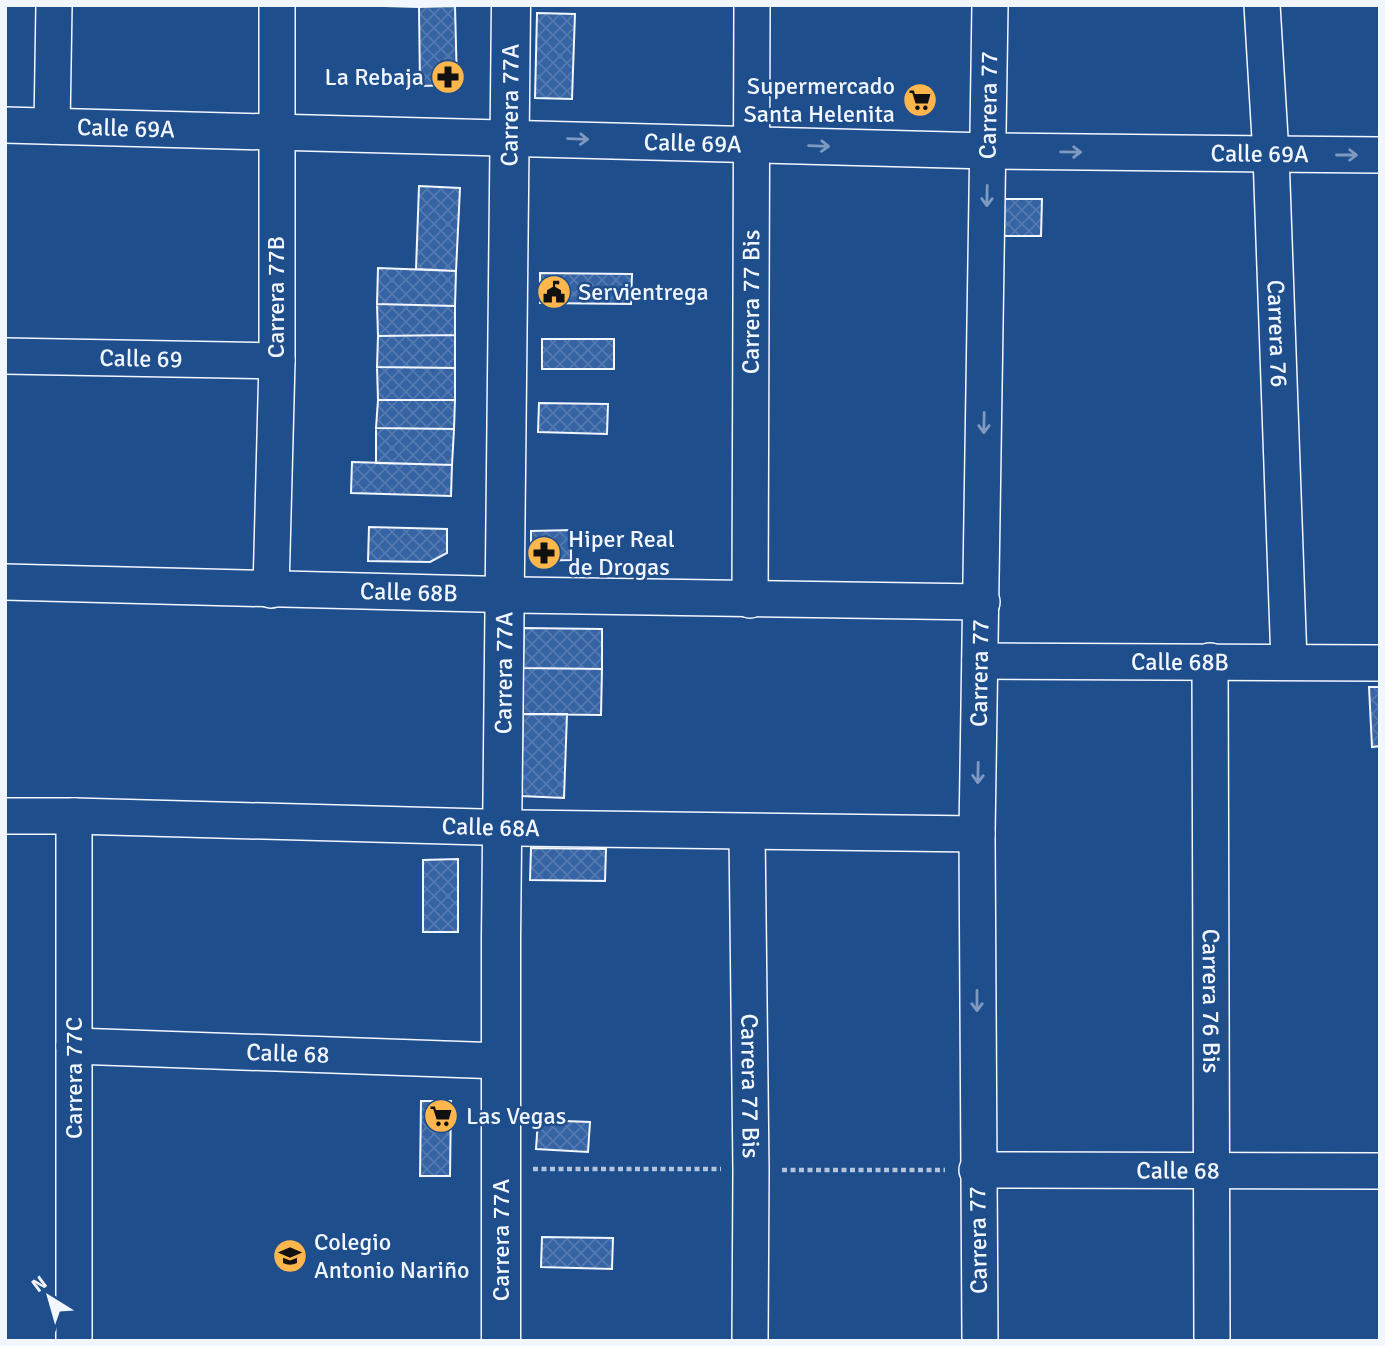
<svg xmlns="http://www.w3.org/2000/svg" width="1385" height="1346" viewBox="0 0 1385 1346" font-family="Signika,sans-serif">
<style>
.building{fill:url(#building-cross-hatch);stroke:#f2f6ff;stroke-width:2}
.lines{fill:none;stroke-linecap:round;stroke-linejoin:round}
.minor-casing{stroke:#f2f6ff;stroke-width:38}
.major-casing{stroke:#f2f6ff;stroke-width:41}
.path{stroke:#b3c4dc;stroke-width:4.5;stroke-dasharray:5 3.5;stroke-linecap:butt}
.minor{stroke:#1f4e8c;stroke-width:35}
.major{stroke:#1f4e8c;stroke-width:38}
.oneway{stroke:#7e9ac0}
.labels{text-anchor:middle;stroke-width:5;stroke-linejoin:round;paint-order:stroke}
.poi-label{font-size:24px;fill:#f2f6ff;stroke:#1f4e8c;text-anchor:start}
.street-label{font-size:24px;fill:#f2f6ff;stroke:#1f4e8c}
</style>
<defs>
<pattern id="building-cross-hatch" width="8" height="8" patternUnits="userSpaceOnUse" patternTransform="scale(1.75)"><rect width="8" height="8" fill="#3563a3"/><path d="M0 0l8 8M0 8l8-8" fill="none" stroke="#537ab1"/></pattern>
</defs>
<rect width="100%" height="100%" fill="#1f4e8c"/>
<path class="building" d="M455,5L419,7L385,6V5Z
M455,6L457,85L420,86L419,7Z
M537,13L575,14L572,99L535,98Z
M419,186L460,188L456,271L416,269Z
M1002,199H1042L1041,236H1002Z
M378,268L456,271L455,306L377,304Z
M540,273L632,274L631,304L540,303Z
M377,304L455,306V335L378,336Z
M455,335V368L377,367L378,336Z
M542,339H614V369H542Z
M377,367L455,368V400H378Z
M378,400H455L454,429L376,428Z
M539,403L608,404L607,434L538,432Z
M376,428L454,429L452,465L376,463Z
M352,462L452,465L451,496L351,493Z
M369,527L447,529V553L430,562L368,561Z
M571,530V560L531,561V531Z
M524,628L602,629V669L523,668Z
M523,668L602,669L601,715L523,714Z
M1369,687H1380V746L1372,747Z
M523,714H567L564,798L521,796Z
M531,848L606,849L605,881L530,880Z
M458,859V932H423V860Z
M421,1101H451L450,1176H420Z
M538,1120L590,1122L588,1152L536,1149Z
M542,1237L613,1238L612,1269L541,1267Z"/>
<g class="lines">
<g class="minor-casing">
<g id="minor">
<path id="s1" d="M1262,5L1271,155L1289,662"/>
<path id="s2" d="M5,125L988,151L1380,155"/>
<path d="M52,126L54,5"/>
<path id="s3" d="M5,356L277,361"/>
<path id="s4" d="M5,582L517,595L982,602"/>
<path d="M271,590L277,361V5"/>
<path id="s5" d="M750,600L752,5"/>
<path id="s6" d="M980,661L1380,663"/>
<path id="s7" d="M1210,661L1212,1341"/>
<path id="s8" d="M5,816H74L518,828L977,834"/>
<path id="s9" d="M747,832L751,1170L750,1341"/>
<path id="s10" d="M74,1046L501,1061"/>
<path id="s11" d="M977,1170L1380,1171"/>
<path d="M74,1341V816"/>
<path id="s12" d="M980,1341L977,834L990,5"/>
</g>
</g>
<g class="major-casing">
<g id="major">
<path id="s13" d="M501,1341V938L511,5"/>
</g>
</g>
<path class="path" d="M533,1169H721
M782,1170H945"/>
<use href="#minor" class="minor"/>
<use href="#major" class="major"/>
</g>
<defs><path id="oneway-shaft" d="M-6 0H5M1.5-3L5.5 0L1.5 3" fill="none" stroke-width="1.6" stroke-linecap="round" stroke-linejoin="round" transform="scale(1.75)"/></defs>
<g class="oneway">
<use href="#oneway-shaft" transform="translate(578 139) rotate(2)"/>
<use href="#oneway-shaft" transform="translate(819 146) rotate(2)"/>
<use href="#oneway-shaft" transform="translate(1071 152) rotate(1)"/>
<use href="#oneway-shaft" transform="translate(1347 155)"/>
<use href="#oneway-shaft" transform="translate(987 196) rotate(91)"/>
<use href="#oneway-shaft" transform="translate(984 423) rotate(91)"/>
<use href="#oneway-shaft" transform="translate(978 773) rotate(91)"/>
<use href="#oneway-shaft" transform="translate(977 1001) rotate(90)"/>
</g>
<defs>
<g id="pharmacy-disc" transform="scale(1.75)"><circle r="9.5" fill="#ffb74d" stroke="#1f4e8c"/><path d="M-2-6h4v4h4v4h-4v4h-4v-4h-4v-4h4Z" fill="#111"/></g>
<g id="supermarket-disc" transform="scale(1.75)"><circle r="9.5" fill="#ffb74d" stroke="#1f4e8c"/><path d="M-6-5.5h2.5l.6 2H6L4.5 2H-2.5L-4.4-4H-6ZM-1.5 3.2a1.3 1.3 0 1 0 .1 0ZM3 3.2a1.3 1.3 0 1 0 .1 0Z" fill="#111"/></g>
<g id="civic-disc" transform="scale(1.75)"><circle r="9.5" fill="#ffb74d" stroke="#1f4e8c"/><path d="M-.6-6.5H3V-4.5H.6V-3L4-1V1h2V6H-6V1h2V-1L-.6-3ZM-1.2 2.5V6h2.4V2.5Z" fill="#111"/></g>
<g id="school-disc" transform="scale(1.75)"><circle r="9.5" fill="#ffb74d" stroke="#1f4e8c"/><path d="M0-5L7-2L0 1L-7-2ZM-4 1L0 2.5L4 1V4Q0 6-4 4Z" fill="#111"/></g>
</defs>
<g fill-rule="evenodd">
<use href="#pharmacy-disc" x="448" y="77"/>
<use href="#supermarket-disc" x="920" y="100"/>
<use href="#civic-disc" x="554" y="292"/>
<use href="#pharmacy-disc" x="544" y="553"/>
<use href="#supermarket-disc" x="441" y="1116"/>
<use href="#school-disc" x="290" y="1256"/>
</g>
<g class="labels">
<g class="poi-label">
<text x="424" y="85" text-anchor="end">La Rebaja</text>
<text x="895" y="94" text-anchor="end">Supermercado<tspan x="895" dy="28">Santa Helenita</tspan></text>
<text x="578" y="300">Servientrega</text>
<text x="568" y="547">Hiper Real<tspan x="568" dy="28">de Drogas</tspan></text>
<text x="466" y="1124">Las Vegas</text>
<text x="314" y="1250">Colegio<tspan x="314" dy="28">Antonio Nariño</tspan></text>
</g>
<g class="street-label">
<text dy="8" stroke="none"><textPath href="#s13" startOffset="1236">Carrera 77A</textPath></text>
<text dy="8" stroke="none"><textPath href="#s12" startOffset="1236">Carrera 77</textPath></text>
<text dy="8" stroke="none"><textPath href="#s2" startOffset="121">Calle 69A</textPath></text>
<text dy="8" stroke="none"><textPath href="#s2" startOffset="688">Calle 69A</textPath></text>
<text dy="8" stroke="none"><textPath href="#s2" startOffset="1255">Calle 69A</textPath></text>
<text transform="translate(276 297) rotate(-90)" y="8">Carrera 77B</text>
<text dy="8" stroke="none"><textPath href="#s5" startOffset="298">Carrera 77 Bis</textPath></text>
<text dy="8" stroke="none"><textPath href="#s1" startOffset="329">Carrera 76</textPath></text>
<text dy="8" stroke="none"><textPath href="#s3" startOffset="136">Calle 69</textPath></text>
<text dy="8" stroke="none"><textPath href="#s4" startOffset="404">Calle 68B</textPath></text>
<text dy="8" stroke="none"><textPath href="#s6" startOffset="200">Calle 68B</textPath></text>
<text dy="8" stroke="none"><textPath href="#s13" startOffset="668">Carrera 77A</textPath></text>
<text dy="8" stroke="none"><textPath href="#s12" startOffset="668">Carrera 77</textPath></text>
<text dy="8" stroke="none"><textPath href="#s8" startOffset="486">Calle 68A</textPath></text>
<text dy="8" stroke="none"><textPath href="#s7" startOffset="340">Carrera 76 Bis</textPath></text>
<text dy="8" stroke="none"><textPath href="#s10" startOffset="214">Calle 68</textPath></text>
<text transform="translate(74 1078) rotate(-90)" y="8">Carrera 77C</text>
<text dy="8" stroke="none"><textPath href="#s9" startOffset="254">Carrera 77 Bis</textPath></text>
<text dy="8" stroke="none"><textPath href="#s11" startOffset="201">Calle 68</textPath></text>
<text transform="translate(501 1240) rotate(-90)" y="8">Carrera 77A</text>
<text transform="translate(978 1240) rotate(-91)" y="8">Carrera 77</text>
</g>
</g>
<rect width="1385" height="1346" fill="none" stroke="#f2f6ff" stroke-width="14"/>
<g transform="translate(49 1297) rotate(323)" stroke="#1f4e8c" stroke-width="5" paint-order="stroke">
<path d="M0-5L12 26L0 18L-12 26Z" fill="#f2f6ff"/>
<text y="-10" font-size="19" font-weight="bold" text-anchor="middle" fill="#f2f6ff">N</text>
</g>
</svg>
